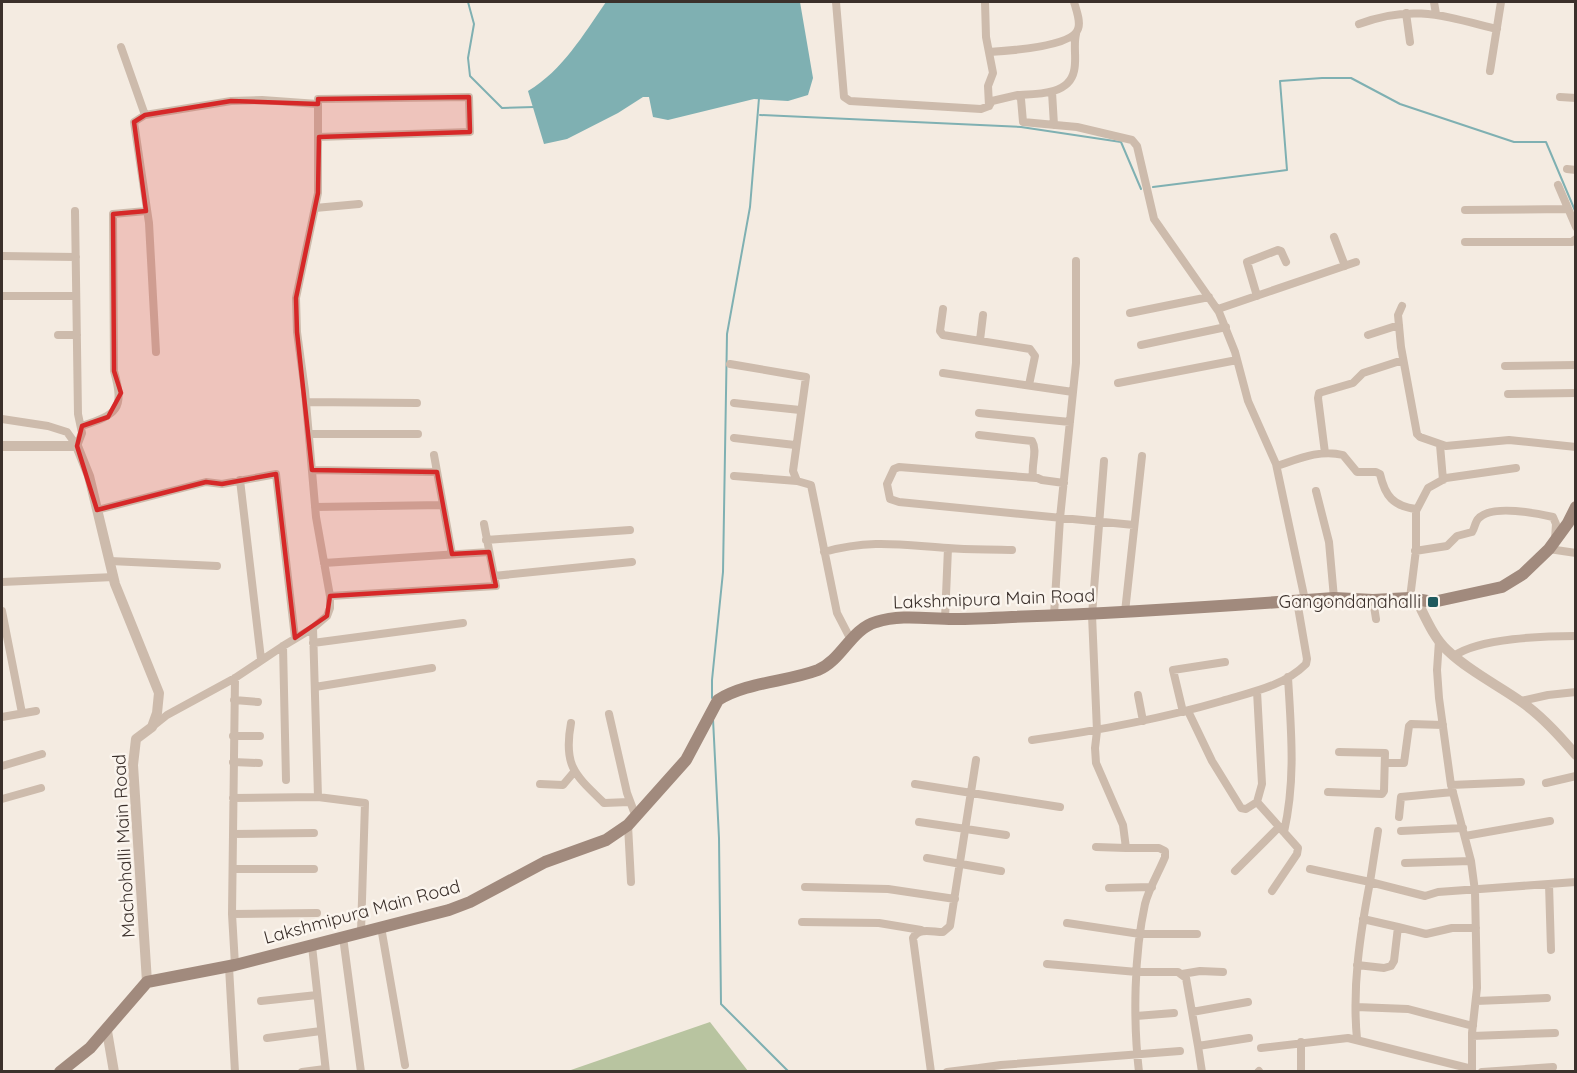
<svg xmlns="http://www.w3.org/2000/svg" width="1577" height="1073" viewBox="0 0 1577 1073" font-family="Quicksand,sans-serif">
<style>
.green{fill:#b8c4a0}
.water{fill:#7fb0b2}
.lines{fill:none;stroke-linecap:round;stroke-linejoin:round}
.stream{stroke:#7fb0b2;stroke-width:2}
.minor{stroke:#cdbbac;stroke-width:8}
.tertiary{stroke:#cdbbac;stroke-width:10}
.secondary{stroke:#a18a7d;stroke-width:12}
.marked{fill:#d62828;fill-opacity:0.2;stroke:#d62828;stroke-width:4.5;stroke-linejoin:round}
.poi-dot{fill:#1f5a5e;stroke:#fbf5ee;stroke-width:2}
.labels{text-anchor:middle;stroke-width:5;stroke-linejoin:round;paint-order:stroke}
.street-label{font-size:18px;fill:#3b302b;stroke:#fbf5ee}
.poi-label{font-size:18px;fill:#3b302b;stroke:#fbf5ee;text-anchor:end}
</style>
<rect width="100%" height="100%" fill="#f4ebe1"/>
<path class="green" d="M710,1022L748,1071H568Z"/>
<path class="water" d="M606,2H800L813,78L808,95L788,101L754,99L668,120L653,117L649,97H643L618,113L567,139L544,144L528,91C563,70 583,35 606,2Z"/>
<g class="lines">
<path class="stream" d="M468,2L474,24L468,58L470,76L502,108L534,107
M760,115L1021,127L1121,142L1141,189
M1153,187L1287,170L1280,81L1322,78H1351L1400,104L1514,142H1546L1576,213
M712,698V680L723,572L727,334L750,207L759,98
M713,719L719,838L721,1004L789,1072"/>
<path class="minor" d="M836,2L844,97L850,101L981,109L989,106L992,101L1018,95L1021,99L1023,122L1077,127L1132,140L1137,146L1154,219L1219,312L1235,352L1248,401L1276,464L1305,600
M985,2L986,37L993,73L988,86L989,106
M1434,2L1436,14
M1406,13L1410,42
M1359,24C1412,4 1444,16 1497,29
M121,47L145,115
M989,52C1006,51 1073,47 1078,29C1081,22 1076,9 1074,2
M1490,71L1501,2
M1052,92L1054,125
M1018,95C1037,94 1069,95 1074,71C1077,59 1073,46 1076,34
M1560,97L1576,98
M1567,169L1576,170
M1558,185L1576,227
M315,208L359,204
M1465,210L1568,209
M75,211L78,414L82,433L77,446
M1334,237L1345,266
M1465,242H1572L1576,239
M2,256L76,257
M2,296H76
M1257,296L1247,262L1278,250L1281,251L1286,262
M1402,306L1398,315L1401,347L1417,434L1420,437L1446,446L1509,440L1576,447
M943,309L940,331L943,335L1030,349L1035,356L1029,385
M1218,309L1356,262
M1130,313L1209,297
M58,335H77
M1368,335L1399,325
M980,340L983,315
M1141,345L1226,327
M156,352L149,223L134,122L145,115L231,101L262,100L318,104
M730,364L806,377L793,471L797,481L811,485L837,613L851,640
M1505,366L1576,365
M943,373L1073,392L1060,518L1054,615
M1118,383L1237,360
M1073,392L1076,363V261
M1508,394L1576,393
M306,402L417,403
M734,403L800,410
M979,413L1070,422
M2,419L48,426L67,432L77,446
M82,426C117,414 125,410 114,371L113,214L146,211
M309,434H418
M979,435L1032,441C1038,451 1031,464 1033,476L1042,480L1064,483
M734,438L795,445
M1440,445L1443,480
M1325,453L1318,398L1319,393L1353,383L1363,373L1403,360
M434,455L452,554
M1104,461L1092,615L1097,731L1095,748L1096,763L1123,825L1126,848H1159L1165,851V857C1159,872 1149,888 1145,904C1134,954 1133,1021 1139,1072
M1277,466C1298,459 1320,449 1343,455L1357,472H1376L1380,474C1385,496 1393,506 1416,509
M312,470L437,472
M734,476L797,481
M1036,478L899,467L894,469L887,484L890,499L899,502L1134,525
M240,480L261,659
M1316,491L1329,542L1334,598
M315,507L443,505
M97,510L206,482L222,484L276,474L295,638
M486,540L630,530
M1549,549L1576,553
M1415,551L1447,546L1457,536L1472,532C1475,528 1475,522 1478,519C1491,504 1535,513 1553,517L1556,524L1555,539
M824,552C871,539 901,545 948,548C969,550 991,549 1012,550
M110,561L217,566
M324,563L489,552
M494,576L632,562
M2,582L114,577
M330,596L496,586L484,524
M1410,598L1416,550V511L1428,488L1446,478L1516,468
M1373,600L1376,619
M2,611L22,713
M1125,612L1142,456
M945,619L948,548
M313,628L318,797
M1439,641L1437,670L1439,698L1451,785L1471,861L1475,891L1477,988L1472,1033V1072
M313,643L463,623
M283,646L286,780
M1454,656C1479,638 1545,636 1576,636
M235,678L232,914L235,965
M315,687L432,668
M1138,695L1143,721
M234,700L258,702
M1521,701L1548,695L1576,692
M1188,711L1212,761L1241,808L1246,809L1257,802L1262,784L1257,691
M1183,712L1173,670L1225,662
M609,714L627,793L636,817
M2,717L36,711
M571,723C563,766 575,775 604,803L629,802
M152,727L167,715L235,678L283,646L313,628L327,616L330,608V596L316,517L305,391L297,332L296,298L318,193V99L469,97L470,132L318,137
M233,736H260
M1032,740C1096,731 1160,719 1222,701C1252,692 1284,686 1306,664L1307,659L1297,601
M233,762L259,763
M1386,763H1404L1409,726L1411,724L1443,725
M2,766L42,754
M1546,783L1576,776
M540,784L563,785L574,772
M915,784L1060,807
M1451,785L1521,782
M1328,792L1382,794L1384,791L1385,753L1339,752
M233,798L318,797L365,803L361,932
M2,799L41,788
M1257,802L1298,848L1297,854L1272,891
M1399,817L1401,797L1453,792
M919,822L1006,835
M628,825L631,882
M1378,831L1370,882L1425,896L1438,892L1576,882
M1401,831L1463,828
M1284,832C1296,779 1291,730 1288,677
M233,834L314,833
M1465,836L1550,821
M1096,847L1126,848
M927,858L1001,871
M1405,863L1471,861
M233,869H314
M1310,869L1370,882C1360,934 1352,987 1357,1039
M1235,871L1279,827
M1549,884L1551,950
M805,887L888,889L955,899
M1109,888L1152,887
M232,914L317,913
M802,922L879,923L921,930
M1067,923L1140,934H1197
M381,927L405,1065
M1398,927L1426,934L1452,928H1476
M343,937L361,1072
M312,946L326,1072
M1047,964L1137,972H1178L1186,978L1198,1046L1249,1038
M1357,965L1384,968L1391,966L1394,961L1398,927L1363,919
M229,967L235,1072
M1182,974L1200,971L1223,972
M261,1001L317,995
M1476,1001L1547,998
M1356,1007L1408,1009L1473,1026
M1192,1012L1248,1002
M1136,1016L1174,1013
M1472,1036L1555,1033
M267,1038L321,1031
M1198,1046L1202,1072
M1261,1048L1348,1038L1472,1069
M302,1072L325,1069
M931,1072L913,938C919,927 932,932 943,932L950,926L976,760
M947,1072L979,1068
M975,1072L979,1068L1001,1065L1180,1051
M1258,1072L1259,1071
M1301,1072V1042
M1482,1072L1553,1067"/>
<path class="tertiary" d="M2,446H77L89,476L115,584L159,693L157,713L152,727L136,739L133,765L147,982
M1416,599C1425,616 1433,637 1447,650C1470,672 1498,685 1523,703C1543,717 1560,736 1576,755
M107,1031L114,1072"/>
<path class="secondary" d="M60,1072L90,1048L147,982L235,965L449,910L470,902L545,862L606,840L628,825L686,760L718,700C747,682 786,682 818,670C842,660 851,629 876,622C901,614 928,619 953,619C973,619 993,618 1012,617C1120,613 1227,606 1334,598L1373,600L1410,598L1433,602L1502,587L1523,574L1549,549L1568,523L1576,507"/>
</g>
<path class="marked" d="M469,97L470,132L319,137L318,193L296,298L297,332L312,470L437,472L452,554L489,552L496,586L330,596L327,616L295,638L276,474L222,484L206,482L97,510L77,446L82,426L108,417L121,393L114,371L113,214L146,211L134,122L145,115L231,101L318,104V99Z"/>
<rect class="poi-dot" x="1427" y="596" width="12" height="12" rx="3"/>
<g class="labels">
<g class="street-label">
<text transform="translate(994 599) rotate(-2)" y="6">Lakshmipura Main Road</text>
<text transform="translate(124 846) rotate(-93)" y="6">Machohalli Main Road</text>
<text transform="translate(362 912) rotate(-15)" y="6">Lakshmipura Main Road</text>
</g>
<g class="poi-label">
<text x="1421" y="608">Gangondanahalli</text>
</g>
</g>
<rect width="1577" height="1073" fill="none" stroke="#3b302b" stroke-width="6"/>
</svg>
